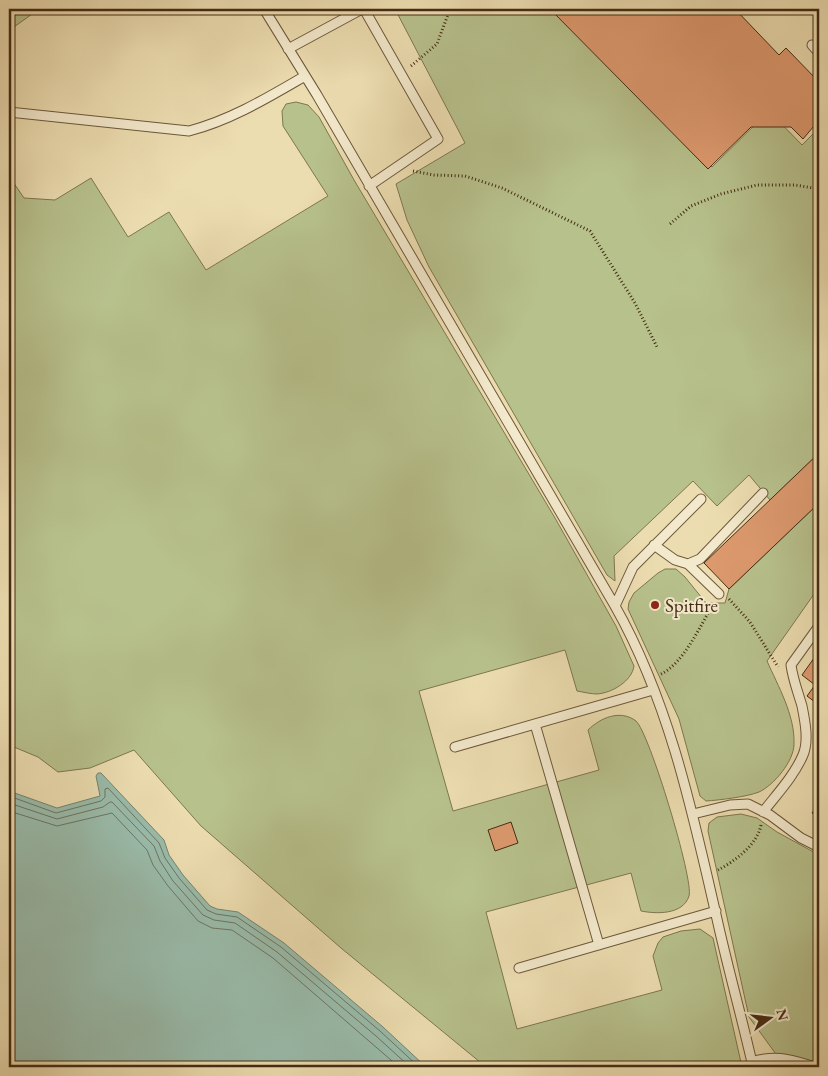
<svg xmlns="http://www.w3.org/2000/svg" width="828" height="1076" viewBox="0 0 828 1076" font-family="'EB Garamond',serif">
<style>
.green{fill:#b7c18c;stroke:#7e7650}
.water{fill:#99bcab;stroke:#77826f}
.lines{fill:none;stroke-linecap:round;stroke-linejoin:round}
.shore{stroke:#6e7460;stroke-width:1}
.building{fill:#dd996e;stroke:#442c14}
.service-casing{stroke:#6e583b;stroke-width:11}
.path{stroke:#442c14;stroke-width:3;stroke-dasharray:1 2.5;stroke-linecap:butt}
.service{stroke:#f3e9cc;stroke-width:9}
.poi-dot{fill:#8f2418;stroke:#f3e9cc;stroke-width:2}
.labels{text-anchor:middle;stroke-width:4;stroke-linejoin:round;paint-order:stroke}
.poi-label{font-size:19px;fill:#442c14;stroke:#f3e9cc;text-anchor:start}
</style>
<rect width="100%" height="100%" fill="#ecddb0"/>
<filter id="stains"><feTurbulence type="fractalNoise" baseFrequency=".004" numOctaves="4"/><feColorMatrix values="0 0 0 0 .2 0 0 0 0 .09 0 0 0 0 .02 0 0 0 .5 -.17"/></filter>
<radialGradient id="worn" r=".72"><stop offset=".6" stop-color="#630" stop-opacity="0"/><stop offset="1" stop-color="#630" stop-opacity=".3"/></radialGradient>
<path class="green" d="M9,9H39L14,27L9,28Z
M395,9H558L712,167L769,111L802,145L819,128V453L770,500L749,475L717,506L693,481L614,556L615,581L607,575L429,267L407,220L396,184L465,143Z
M296,102L308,105L319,117L354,180L555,518L616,626L634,666C632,681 612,693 597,694C591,694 583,692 577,691L565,650L419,691L453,811L599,770L588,730C600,718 620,709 636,721C649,732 694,880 689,896C683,915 656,914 641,911L631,873L486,912L517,1029L662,990L653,956L658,943L663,937L681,931L700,929L713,938L742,1067H486L341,948L201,826L134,750L90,768L58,772L38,757L9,745V176L24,198L55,200L91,178L128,237L169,212L206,270L328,196L283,126L282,111L286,104Z
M819,503V587L767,661C778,686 795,715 794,744C794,761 774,785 759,792C746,797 720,800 706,801L700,796L679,719L628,609L629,602L634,593L658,573L665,569H676L685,577L706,603H725L729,589Z
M741,814L757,818L777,832L819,855V1067L778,1057L749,1017L708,831L709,823L717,817Z"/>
<path class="water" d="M98,773H101L164,840L169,855L183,875L210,906L217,909L238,912L284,943L383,1027L426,1067H9V791L57,808L100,796L96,776Z"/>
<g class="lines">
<path class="shore" d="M9,796L56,813L101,801L105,797V789L108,788L159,843L165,858L179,878L207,910L216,914L237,917L281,947L380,1031L419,1067
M9,803L57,819L103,807L110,802H112L154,846L160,861L173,881L203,915L214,920L235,923L277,952L376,1036L410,1067
M9,811L57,826L112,813L147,850L153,865L168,886L198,921L212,928L232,930L273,958L399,1067"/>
</g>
<path class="building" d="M550,9H735L779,55L786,48L819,82V120L803,139L791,127H751L708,169Z
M819,453V503L729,589L704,563Z
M819,651V705L807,696L815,685L802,675Z
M819,803V818L812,813Z
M511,822L518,843L495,851L488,830Z"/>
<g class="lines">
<g class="service-casing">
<path id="service" d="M264,9L317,95L615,606C669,701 693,814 717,919C728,969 742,1018 753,1067
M364,9L438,139L369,186
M812,45L819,53
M288,49L362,9
M9,112L189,131C231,120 267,98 305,76
M654,545L675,560L688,564L700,559L763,493
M688,564L719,594
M615,606L633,567L701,499
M535,724L599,945
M455,747L653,690
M763,812C777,794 794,776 803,755C809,741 805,721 802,706C798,692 793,680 791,665L819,626
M693,814L730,805L748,804L770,815L801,838L819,847
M519,968L716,911
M751,1062C777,1054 791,1060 816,1067"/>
</g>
<path class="path" d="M411,66L437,44L450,9
M413,171L434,175L465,176L502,188L590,231L635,303L657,347
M670,224L691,206L721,194L757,185H795L819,189
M729,599L750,622L778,667
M661,674C683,664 701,625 713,604
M718,870C735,861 757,845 761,825"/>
<use href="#service" class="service"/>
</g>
<circle class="poi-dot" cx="655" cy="605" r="5"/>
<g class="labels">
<g class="poi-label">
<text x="665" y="612">Spitfire</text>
</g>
</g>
<rect width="828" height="1076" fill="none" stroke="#ecddb0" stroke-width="30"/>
<rect x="10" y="10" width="808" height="1056" fill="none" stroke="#442c14" stroke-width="2.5"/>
<rect x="15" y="15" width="798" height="1046" fill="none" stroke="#442c14"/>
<g transform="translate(770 1018) rotate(75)" stroke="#f3e9cc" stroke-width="4" paint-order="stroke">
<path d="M0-4L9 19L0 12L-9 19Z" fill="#442c14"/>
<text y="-8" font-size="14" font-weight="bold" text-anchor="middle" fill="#442c14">N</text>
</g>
<rect width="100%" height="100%" filter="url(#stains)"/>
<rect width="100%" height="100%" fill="url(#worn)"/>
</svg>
